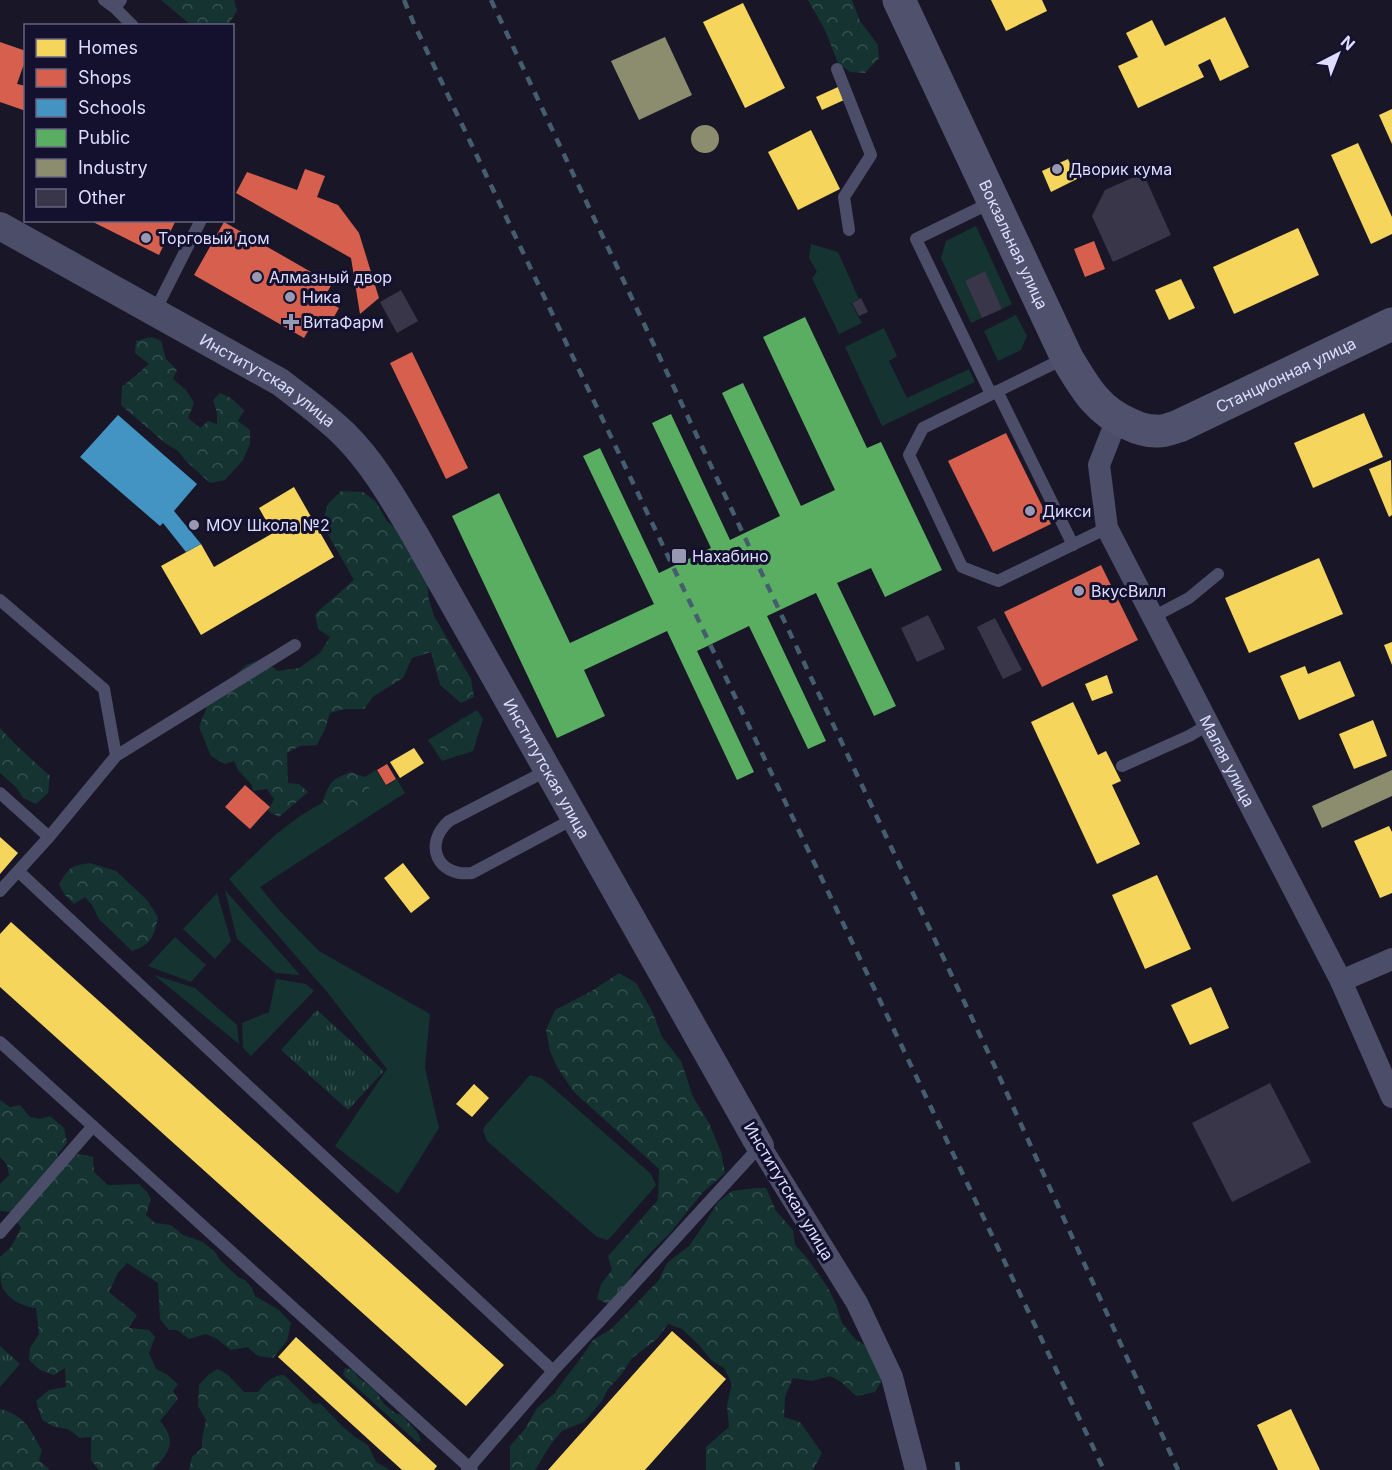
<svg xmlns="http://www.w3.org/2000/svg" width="1392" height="1470" viewBox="0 0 1392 1470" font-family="Inter,sans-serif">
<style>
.grass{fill:#143331}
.forest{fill:url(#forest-crowns)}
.park{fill:url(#park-tufts)}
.homes{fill:#f6d55c}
.shops{fill:#d6604d}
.schools{fill:#4393c3}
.public{fill:#5aae61}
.industry{fill:#8c8c6e}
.building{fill:#383648}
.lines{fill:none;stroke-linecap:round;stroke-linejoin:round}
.service{stroke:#4c4d68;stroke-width:12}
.minor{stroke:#4c4d68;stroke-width:22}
.tertiary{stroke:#4c4d68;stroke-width:28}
.secondary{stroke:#50516d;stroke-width:33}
.rail{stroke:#455e6f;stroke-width:4.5;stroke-dasharray:9 8;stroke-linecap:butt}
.poi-dot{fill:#9998b3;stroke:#13112d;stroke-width:2}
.labels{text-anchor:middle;stroke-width:6;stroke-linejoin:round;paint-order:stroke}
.poi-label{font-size:16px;fill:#deddff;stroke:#13112d;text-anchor:start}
.street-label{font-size:16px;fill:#deddff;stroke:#13112d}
</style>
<defs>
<pattern id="forest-crowns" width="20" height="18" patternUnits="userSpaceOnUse" patternTransform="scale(1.5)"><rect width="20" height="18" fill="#143331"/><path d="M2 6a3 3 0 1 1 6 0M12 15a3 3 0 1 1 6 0" fill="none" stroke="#365050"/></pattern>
<pattern id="park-tufts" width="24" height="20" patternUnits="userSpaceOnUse" patternTransform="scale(1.5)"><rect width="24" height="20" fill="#143331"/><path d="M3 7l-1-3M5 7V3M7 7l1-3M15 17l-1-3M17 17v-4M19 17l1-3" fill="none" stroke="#365050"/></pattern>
</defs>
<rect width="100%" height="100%" fill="#191727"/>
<path class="grass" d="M976,226L1012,304L1002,309L984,272L965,281L982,318L971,323L941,258L946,241Z
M811,244L838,252L859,299L851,303L862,323L839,334L812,278L817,272L809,258Z
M1016,315L1027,336L1021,350L998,361L984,331Z
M884,328L897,356L889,361L907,398L969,369L975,382L882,426L845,347Z
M477,710L483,719L473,751L442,761L428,740Z
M376,770L386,786L397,779L405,793L260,887L278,909L319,951L430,1014L425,1068L439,1128L398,1194L335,1146L387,1069L327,992L229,879L275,835L300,816Z
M225,890L300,975L275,973L237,939Z
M217,893L231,941L215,959L183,929Z
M175,937L206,965L191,982L148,966Z
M154,975L195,988L237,1025L239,1044Z
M276,979L306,984L314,991L251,1056L243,1048L242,1023L269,1012Z
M530,1075L541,1078L550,1085L651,1174L656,1185L653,1189L608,1240L597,1237L487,1141L483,1130L485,1126Z"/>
<path class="forest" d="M161,0H234L237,11L228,25H191Z
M808,0H852L860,21L878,45L879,58L865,73L850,72L838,63L825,30Z
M152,337L161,341L166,359L177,370L173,379L186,390L194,403L188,418L200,428L208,421L217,424V413L213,400L220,393L231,398L244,410L238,421L250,430V444L243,460L225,480L210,483L186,461L178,451L165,443L121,405L122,387L149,364L135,353L136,341Z
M341,491L363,492L375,501L387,521L407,539L426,571L429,600L434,616L471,679L474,697L461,703L440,685L431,652L412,658L403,678L374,696L364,709H344L330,713L325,729L317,745L300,746L287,753L288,783L299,784L308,792L279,817L268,811L274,799L267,789L253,791L252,785L238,770L234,761L225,764L211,756L199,727L210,699L246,665L262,659L278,671L299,668L320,653L330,637L318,629L315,614L354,580L322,524L328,504Z
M462,718L474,725L473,742L461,750L445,751L432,741L448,732Z
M0,728L15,744L50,776L48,793L36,804L23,798L16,787L0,773Z
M351,772L372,780L363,804L348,813L334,811L323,801C330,781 332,779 351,772Z
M90,863L116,871L147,900L158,917C154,936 152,945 132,951L99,919L92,905L85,897L74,904L65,895L59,885C69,867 70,866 90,863Z
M619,973L636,983L653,1013L662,1037L681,1061L693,1097L709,1123L721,1152L725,1173L703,1192L670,1233L650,1253L633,1272L624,1291L608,1304L597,1299L601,1284L612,1270L608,1256L658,1200L659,1169L574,1092L557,1067L550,1051L546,1030L555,1010L590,992Z
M0,1084V1100L10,1107L20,1105L30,1117L40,1119L50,1116L64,1128L67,1143L57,1155L61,1164L79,1154L93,1157L94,1172L108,1185L139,1184L147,1192L151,1199L146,1215L155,1223L171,1225L183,1235L203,1242L216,1253L220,1260L238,1277L245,1280L252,1288L255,1296L279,1310L291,1323L287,1341L273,1358L258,1356L247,1347L231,1350L217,1339L206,1334L189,1339L177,1330H169L160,1319L158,1283L127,1263L118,1273L109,1292L137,1315L129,1328L149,1330L155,1337L149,1353L156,1369L166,1374L178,1384L173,1391L178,1399L160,1421C178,1442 169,1452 153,1470H99L91,1460V1437L80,1438L68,1429L55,1427L42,1420L36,1401L49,1390L66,1387L65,1368L54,1375L40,1370L29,1360L30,1348L39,1334L36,1308C22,1307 4,1297 1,1283C0,1275 0,1265 0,1257L11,1247L21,1228L11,1212L0,1211V1184L9,1175L7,1165L0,1157Z
M755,1188H766L776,1211L793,1230L795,1245L808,1259L828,1288L836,1304L842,1323L856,1340L874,1350L885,1375L875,1392L856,1396L841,1382L830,1376L812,1381L793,1378L785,1397L784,1417L800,1422L822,1453L813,1470H706V1447L729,1427L727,1405L732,1384L724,1368L711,1360L699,1345L682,1329L668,1324L657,1339L632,1358L621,1375L608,1389L602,1401L584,1422L562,1431L551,1444L535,1470H510V1446L525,1429L537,1408L554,1394L567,1376L581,1358L593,1340L611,1329L629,1311L659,1280L667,1263L689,1246L705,1223L718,1202L732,1191Z
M345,1368L353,1370L358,1377L376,1391L384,1404L395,1413L403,1416L417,1432L421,1440L418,1443L343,1375Z
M218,1369L228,1375L244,1392H258C265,1383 272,1375 284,1375L314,1404L320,1403L342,1426L355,1437L368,1445L376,1462L390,1470H189L192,1457L202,1448V1439L206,1420L198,1406L199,1385L208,1375Z
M0,1409C25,1415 30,1430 42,1450L39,1460L50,1470H0Z"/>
<path class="park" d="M317,1010L384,1071L348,1110L281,1050Z
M0,1346L20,1364L0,1387Z"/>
<path class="homes" d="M991,0H1042L1047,11L1006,31Z
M743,3L785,88L745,108L703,22Z
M1225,17L1249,67L1220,81L1210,59L1198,65L1204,77L1138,108L1118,66L1138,57L1126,33L1152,20L1165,46Z
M838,87L844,100L822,110L816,97Z
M1392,109V144L1379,115Z
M811,130L840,189L798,210L768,152Z
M1358,143L1392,217V234L1371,244L1331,155Z
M1068,159L1077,179L1051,192L1042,171Z
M1298,228L1319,275L1234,314L1213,267Z
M1181,279L1195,308L1169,320L1155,290Z
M1364,413L1383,457L1313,488L1294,443Z
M1391,460L1392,515L1389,517L1369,469Z
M294,487L334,557L201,635L161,566L201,544L214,567L273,533L259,508Z
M1319,558L1343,614L1249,653L1225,598Z
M1392,642V665L1384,645Z
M1340,661L1355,696L1299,720L1280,676L1305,666L1308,674Z
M1107,675L1113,693L1092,701L1085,684Z
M1073,702L1098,755L1106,751L1121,781L1112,785L1140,844L1097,864L1031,722Z
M1373,720L1387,756L1354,769L1339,734Z
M414,748L424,763L400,778L390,762Z
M1389,826L1392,832V893L1380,898L1354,841Z
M0,837L18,853L0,874Z
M403,863L430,898L411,913L384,878Z
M1157,875L1191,949L1145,969L1112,895Z
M11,922L504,1365L466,1406L0,987V934Z
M1211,987L1229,1028L1190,1045L1171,1005Z
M474,1084L489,1098L472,1117L456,1104Z
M672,1331L726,1379L645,1470H548Z
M296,1337L437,1466L434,1470H402L278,1357Z
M1291,1409L1320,1470H1278L1257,1425Z"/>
<path class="shops" d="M0,42L26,51V58L17,84L26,86V111L0,102Z
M305,169L325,176L317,197L338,205L359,233L379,298L360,314L351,258L236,193L247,172L297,190Z
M89,220H176L159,255Z
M224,222L332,284L323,299L339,308L329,326L315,319L304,338L194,275Z
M1094,241L1105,269L1085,277L1074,249Z
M412,352L468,468L446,479L390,363Z
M1006,433L1051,524L993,552L948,461Z
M1101,565L1138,640L1042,687L1004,612Z
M387,764L396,779L386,785L377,770Z
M245,785L270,807L250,829L225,807Z"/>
<path class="schools" d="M118,415L197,484L174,511L201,544L186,552L163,523L160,526L80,457Z"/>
<path class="public" d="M805,317L867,448L881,442L942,570L885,597L871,568L837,583L896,706L874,716L816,593L767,616L826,741L808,749L749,626L697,651L754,772L737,780L667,631L584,670L605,716L557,738L452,516L499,493L570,643L654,604L583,456L600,448L659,573L711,548L652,423L671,414L730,540L780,516L722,393L732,388L743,383L801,506L835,490L763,337Z"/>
<path class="industry" d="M665,37L692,95L639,120L611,61Z
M691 139a14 14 0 1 1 28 0a14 14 0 1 1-28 0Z
M1392,770V796L1322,828L1312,806Z"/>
<path class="building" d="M1143,173L1171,235L1113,262L1092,216L1105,190Z
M985,271L1002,309L982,318L965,281Z
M401,290L418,321L397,333L380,302Z
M861,298L868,312L859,316L852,303Z
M928,615L945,649L917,662L901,628Z
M995,618L1022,670L1003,679L977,627Z
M1270,1083L1311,1162L1232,1202L1192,1123Z"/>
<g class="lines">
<path class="service" d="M104,0L115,8L121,0
M115,8L133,26
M837,69L871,155L844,197L849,230
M154,313L201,220
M1065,358L923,428L909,455L962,567L998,581L1107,528
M997,391L1073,545
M991,394L916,239L992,202
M0,600L104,689L116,756
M1153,617L1189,598L1218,574
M1122,766L1189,736L1208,725
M548,770L449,821C423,844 437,877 472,873L575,818
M0,793L49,837
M18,871L553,1371
M0,891L49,837L116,756L295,645
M0,1042L472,1470
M0,1233L93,1126
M467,1470L553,1371L599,1322L760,1146"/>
<g class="minor">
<path id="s1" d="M1117,419L1099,465L1107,528L1341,981L1392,1097"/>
<path d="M1341,981L1392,959"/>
<path d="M760,1146L857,1303L892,1377L916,1470"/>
</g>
<path class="tertiary" id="s2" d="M0,226L280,382C302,399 325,415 345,435C374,464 394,500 415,535L760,1146"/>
<path class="secondary" id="s3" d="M899,0L1067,358C1084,386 1097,411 1129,424C1137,428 1148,431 1156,431C1164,432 1172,428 1179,426L1392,324"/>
<path class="rail" d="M404,0L414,24L1104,1470
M491,0L995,1067L1178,1470
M957,1462L958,1470"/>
</g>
<g class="poi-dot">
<circle cx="1057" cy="169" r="6"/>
<circle cx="146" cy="238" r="6"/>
<circle cx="257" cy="277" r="6"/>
<circle cx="290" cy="297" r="6"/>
<path d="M288 313h6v6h6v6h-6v6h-6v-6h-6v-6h6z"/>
<circle cx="1030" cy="511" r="6"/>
<circle cx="194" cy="525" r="6"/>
<rect x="671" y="548" width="16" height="16" rx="3"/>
<circle cx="1079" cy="591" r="6"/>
</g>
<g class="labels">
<g class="poi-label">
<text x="1069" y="175">Дворик кума</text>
<text x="158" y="244">Торговый дом</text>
<text x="269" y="283">Алмазный двор</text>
<text x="302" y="303">Ника</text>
<text x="303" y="328">ВитаФарм</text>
<text x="1042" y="517">Дикси</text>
<text x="206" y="531">МОУ Школа №2</text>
<text x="692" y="562">Нахабино</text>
<text x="1091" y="597">ВкусВилл</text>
</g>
<g class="street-label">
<text dy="6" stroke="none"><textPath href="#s3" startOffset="270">Вокзальная улица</textPath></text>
<text dy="6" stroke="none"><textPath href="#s3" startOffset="658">Станционная улица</textPath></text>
<text dy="6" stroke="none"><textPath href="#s2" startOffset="309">Институтская улица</textPath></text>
<text dy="6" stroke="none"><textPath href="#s1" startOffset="375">Малая улица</textPath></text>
<text dy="6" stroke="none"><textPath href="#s2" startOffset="795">Институтская улица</textPath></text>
<text transform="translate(789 1191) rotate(59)" y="6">Институтская улица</text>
</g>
</g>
<rect x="24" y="24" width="210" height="198" fill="#13112d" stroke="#646381" stroke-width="1.5"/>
<rect x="36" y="39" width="30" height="18" fill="#f6d55c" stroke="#646381" stroke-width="1.5"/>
<text x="78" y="54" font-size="18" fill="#deddff">Homes</text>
<rect x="36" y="69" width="30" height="18" fill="#d6604d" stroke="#646381" stroke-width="1.5"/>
<text x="78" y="84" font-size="18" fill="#deddff">Shops</text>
<rect x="36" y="99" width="30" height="18" fill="#4393c3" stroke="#646381" stroke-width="1.5"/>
<text x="78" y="114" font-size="18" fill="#deddff">Schools</text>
<rect x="36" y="129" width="30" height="18" fill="#5aae61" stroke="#646381" stroke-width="1.5"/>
<text x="78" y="144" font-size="18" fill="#deddff">Public</text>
<rect x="36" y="159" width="30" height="18" fill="#8c8c6e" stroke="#646381" stroke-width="1.5"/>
<text x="78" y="174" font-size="18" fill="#deddff">Industry</text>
<rect x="36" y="189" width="30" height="18" fill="#383648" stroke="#646381" stroke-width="1.5"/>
<text x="78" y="204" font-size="18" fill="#deddff">Other</text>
<g transform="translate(1338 54) rotate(42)" stroke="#13112d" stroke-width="4.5" paint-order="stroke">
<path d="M0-4.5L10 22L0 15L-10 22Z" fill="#deddff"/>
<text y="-9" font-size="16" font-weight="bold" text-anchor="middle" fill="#deddff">N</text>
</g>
</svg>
